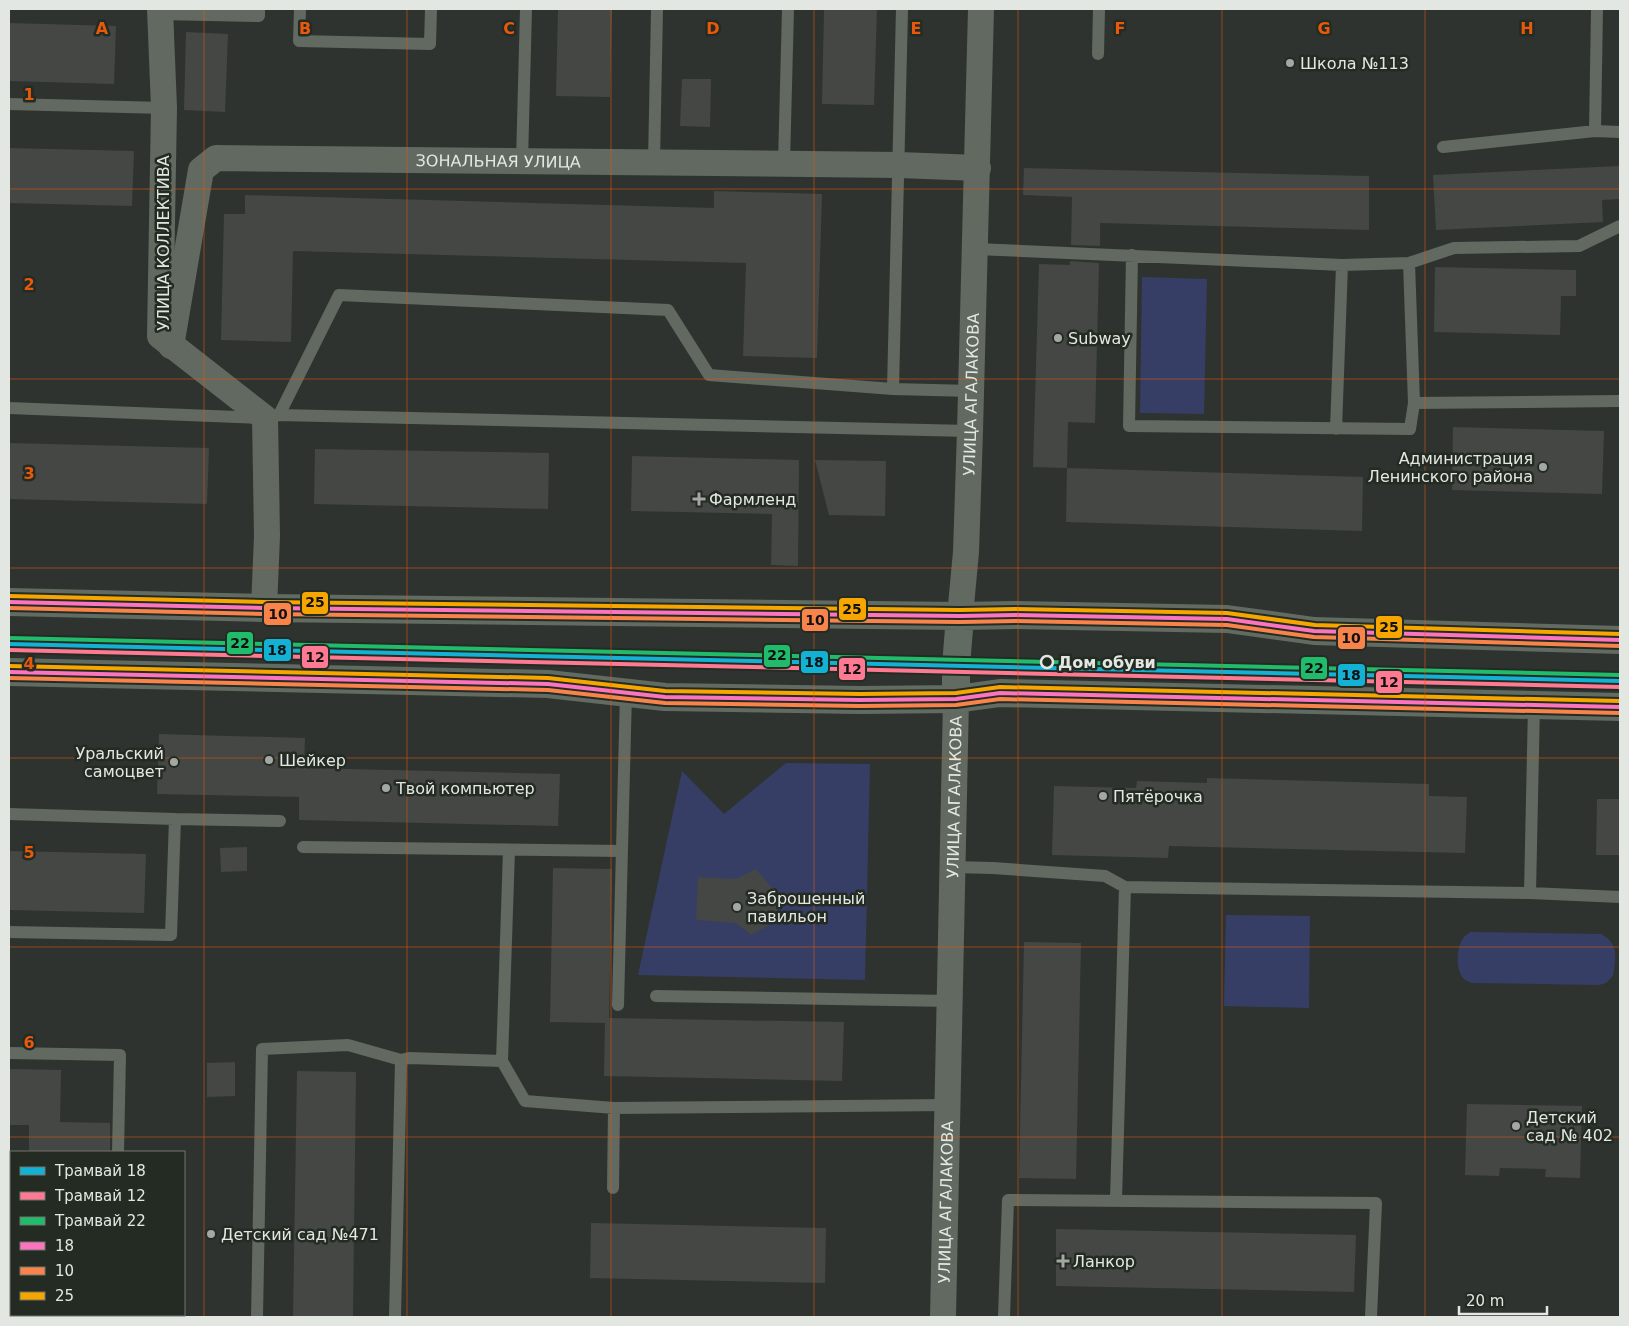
<svg xmlns="http://www.w3.org/2000/svg" width="1629" height="1326" viewBox="0 0 1629 1326" font-family="'DejaVu Sans',sans-serif">
<style>
.green{fill:#363e65}
.building{fill:#444744}
.lines{fill:none;stroke-linecap:round;stroke-linejoin:round}
.lane{stroke:#616960;stroke-width:12}
.street{stroke:#616960;stroke-width:26}
.secondary{stroke:#626b61;stroke-width:28}
.bus-1-casing{stroke:#242b23;stroke-width:8}
.bus-2-casing{stroke:#242b23;stroke-width:8}
.bus-3-casing{stroke:#242b23;stroke-width:8}
.bus-1{stroke:#fc73be;stroke-width:4}
.bus-2{stroke:#f8844c;stroke-width:4}
.bus-3{stroke:#f7a600;stroke-width:4}
.tram-1-casing{stroke:#242b23;stroke-width:8}
.tram-2-casing{stroke:#242b23;stroke-width:8}
.tram-3-casing{stroke:#242b23;stroke-width:8}
.tram-1{stroke:#13b2d5;stroke-width:4}
.tram-2{stroke:#fe7a93;stroke-width:4}
.tram-3{stroke:#20bc6c;stroke-width:4}
.grid{fill:none;stroke:#e8590c;stroke-width:1;stroke-opacity:0.55}
.poi-dot{fill:#a3a8a3;stroke:#242b23;stroke-width:2}
.stop-dot{fill:#242b23;stroke:#e2e7e2;stroke-width:2.5}
.labels{text-anchor:middle;stroke-width:5;stroke-linejoin:round;paint-order:stroke}
.poi-label{font-size:16px;fill:#e2e7e2;stroke:#242b23;text-anchor:start}
.street-label{font-size:16px;fill:#e2e7e2;stroke:#242b23}
.stop-label{font-size:16px;font-weight:bold;fill:#e2e7e2;stroke:#242b23;text-anchor:start}
.grid-label{font-size:16px;text-anchor:middle;font-weight:bold;fill:#e8590c;stroke:#242b23;stroke-width:5;stroke-linejoin:round;paint-order:stroke}
.line-badge{stroke:#242b23;stroke-width:2}
.pale-badge-label{font-size:14px;text-anchor:middle;font-weight:bold;fill:#111}
</style>
<rect width="100%" height="100%" fill="#2f332f"/>
<path class="green" d="M1142,277L1207,279L1204,414L1140,413Z
M786,763L870,764L865,980L638,975L682,771L724,814Z
M1226,915L1310,916L1309,1008L1224,1006Z
M1470,932L1601,934C1619,943 1616,958 1613,976L1606,983L1599,985L1472,983C1467,981 1462,979 1460,973C1456,964 1457,945 1464,937C1464,936 1470,933 1470,932Z"/>
<path class="building" d="M558,9H612L610,97L556,96Z
M824,9H877L874,105L822,104Z
M9,23L116,26L114,84L9,81Z
M186,32L228,34L225,112L184,110Z
M682,79H711L710,127L680,126Z
M9,148L134,151L132,206L9,203Z
M1620,166V199L1602,200L1603,222L1436,230L1433,175Z
M1024,168L1369,176V230L1100,223V246L1071,245L1072,197L1023,195Z
M714,191L822,194L817,358L743,356L746,263L293,251L291,342L221,340L224,214H245V195L714,208Z
M1070,261L1099,263L1095,423L1068,422L1067,468L1033,467L1039,264L1070,265Z
M1435,267L1576,270V296H1561L1560,335L1434,332Z
M1453,427L1604,431L1602,494L1452,490Z
M9,443L209,448L207,504L9,499Z
M315,449L549,453L548,509L314,504Z
M632,456L799,460L798,566L771,565L772,514L631,511Z
M815,460L886,461L885,516L829,515Z
M1067,468L1363,477L1362,531L1066,522Z
M159,734L305,738L304,768L560,774L558,826L299,820V797L157,794Z
M1207,778L1429,784V796L1467,797L1465,853L1169,846L1168,858L1052,855L1054,786L1136,788L1137,781L1207,783Z
M1597,799H1620V855H1596Z
M247,847V871L221,872L220,848Z
M9,851L146,854L144,913L9,910Z
M553,868L612,869L609,1018L844,1022L842,1081L604,1076L605,1023L550,1022Z
M756,869L778,895L777,921L751,935L736,923L696,920L698,877L736,879Z
M1024,942L1081,943L1076,1179L1019,1178Z
M235,1062V1096L207,1097V1063Z
M9,1069L61,1070L60,1122L110,1123V1152H29V1125H9Z
M297,1071L356,1072L353,1317H293Z
M1467,1104L1582,1106L1580,1178L1545,1177L1546,1169L1500,1168L1499,1176L1465,1175Z
M591,1223L826,1228L825,1283L590,1278Z
M1056,1229L1356,1235L1354,1292L1056,1286Z"/>
<g class="lines">
<path class="lane" d="M300,9L299,41L430,44L431,9
M160,14L259,16V9
M1098,54L1099,9
M9,104L164,108
M1595,131L1597,9
M1443,147L1595,131L1620,132
M522,161L526,9
M654,162L657,9
M784,163L788,9
M976,249L1342,265L1409,263L1454,248L1579,246L1620,226
M1132,255L1129,426L1410,429L1414,403L1620,401
M1409,263L1414,403
M893,389L902,9
M9,408L265,418L279,415L970,431
M279,415L339,295L668,310L709,375L893,389L972,391
M1336,429L1342,265
M9,814L175,819L280,821
M303,847L621,851
M952,867L993,868L1105,876L1125,887L1530,893L1620,897
M1530,893L1534,705
M9,932L171,935L175,819
M656,996L950,1001
M618,1005L626,693
M9,1053L120,1055L118,1152
M502,1061L509,850
M613,1188L614,1108
M1116,1200L1125,887
M116,1317V1315
M257,1317L262,1049L348,1045L401,1060L409,1058L502,1061L525,1101L614,1108L947,1105
M395,1317L401,1060
M1004,1317L1008,1200L1376,1203L1371,1317"/>
<g class="street">
<path d="M160,9L164,108L160,336L265,418L267,536L264,608"/>
<path id="s1" d="M171,346L201,170L216,158L899,165L978,168"/>
<path id="s2" d="M960,616L966,552L970,431L981,9"/>
<path id="s3" d="M943,1317L956,699"/>
</g>
<path class="secondary" d="M9,602L264,608L960,616L1016,615L1227,619L1314,631L1620,640
M9,672L548,684L665,697L860,700L956,699L1000,693L1620,707
M956,699V666L960,616"/>
<g class="bus-1-casing">
<path id="bus-1" d="M9,602L264,608L960,616L1016,615L1227,619L1314,631L1620,640
M9,672L548,684L665,697L860,700L956,699L1000,693L1620,707"/>
</g>
<g class="bus-2-casing">
<path id="bus-2" d="M9,608L264,614L960,622L1016,621L1227,625L1314,637L1620,646
M9,678L548,690L665,703L860,706L956,705L1000,699L1620,713"/>
</g>
<g class="bus-3-casing">
<path id="bus-3" d="M9,596L264,602L960,610L1016,609L1227,613L1315,625L1620,634
M9,666L548,678L665,691L860,694L956,693L1000,687L1620,701"/>
</g>
<use href="#bus-1" class="bus-1"/>
<use href="#bus-2" class="bus-2"/>
<use href="#bus-3" class="bus-3"/>
<g class="tram-1-casing">
<path id="tram-1" d="M9,644L1620,681"/>
</g>
<g class="tram-2-casing">
<path id="tram-2" d="M9,650L1620,687"/>
</g>
<g class="tram-3-casing">
<path id="tram-3" d="M9,638L1620,675"/>
</g>
<use href="#tram-1" class="tram-1"/>
<use href="#tram-2" class="tram-2"/>
<use href="#tram-3" class="tram-3"/>
</g>
<path class="grid" d="M204,9V1317M407,9V1317M611,9V1317M814,9V1317M1018,9V1317M1222,9V1317M1425,9V1317M9,189H1620M9,379H1620M9,568H1620M9,758H1620M9,947H1620M9,1137H1620"/>
<g class="poi-dot">
<circle cx="1290" cy="63" r="5"/>
<circle cx="1058" cy="338" r="5"/>
<circle cx="1543" cy="467" r="5"/>
<path d="M696.5 491.5h5v5h5v5h-5v5h-5v-5h-5v-5h5z"/>
<circle cx="269" cy="760" r="5"/>
<circle cx="174" cy="762" r="5"/>
<circle cx="386" cy="788" r="5"/>
<circle cx="1103" cy="796" r="5"/>
<circle cx="737" cy="907" r="5"/>
<circle cx="1516" cy="1126" r="5"/>
<circle cx="211" cy="1234" r="5"/>
<path d="M1060.5 1253.5h5v5h5v5h-5v5h-5v-5h-5v-5h5z"/>
</g>
<circle class="stop-dot" cx="1047" cy="662" r="6"/>
<g class="labels">
<g class="poi-label">
<text x="1300" y="69">Школа №113</text>
<text x="1068" y="344">Subway</text>
<text x="1533" y="464" text-anchor="end">Администрация<tspan x="1533" dy="18">Ленинского района</tspan></text>
<text x="709" y="505">Фармленд</text>
<text x="164" y="759" text-anchor="end">Уральский<tspan x="164" dy="18">самоцвет</tspan></text>
<text x="279" y="766">Шейкер</text>
<text x="396" y="794">Твой компьютер</text>
<text x="1113" y="802">Пятёрочка</text>
<text x="747" y="904">Заброшенный<tspan x="747" dy="18">павильон</tspan></text>
<text x="1526" y="1123">Детский<tspan x="1526" dy="18">сад № 402</tspan></text>
<text x="221" y="1240">Детский сад №471</text>
<text x="1073" y="1267">Ланкор</text>
</g>
<g class="street-label">
<text dy="6" stroke="none"><textPath href="#s1" startOffset="480">ЗОНАЛЬНАЯ УЛИЦА</textPath></text>
<text transform="translate(163 243) rotate(-90)" y="6">УЛИЦА КОЛЛЕКТИВА</text>
<text dy="6" stroke="none"><textPath href="#s2" startOffset="222">УЛИЦА АГАЛАКОВА</textPath></text>
<text dy="6" stroke="none"><textPath href="#s3" startOffset="520">УЛИЦА АГАЛАКОВА</textPath></text>
<text dy="6" stroke="none"><textPath href="#s3" startOffset="115">УЛИЦА АГАЛАКОВА</textPath></text>
</g>
<g class="stop-label">
<text x="1058" y="668">Дом обуви</text>
</g>
</g>
<g class="grid-label">
<text x="102" y="34">A</text>
<text x="305" y="34">B</text>
<text x="509" y="34">C</text>
<text x="713" y="34">D</text>
<text x="916" y="34">E</text>
<text x="1120" y="34">F</text>
<text x="1324" y="34">G</text>
<text x="1527" y="34">H</text>
<text x="29" y="100">1</text>
<text x="29" y="290">2</text>
<text x="29" y="479">3</text>
<text x="29" y="669">4</text>
<text x="29" y="858">5</text>
<text x="29" y="1048">6</text>
</g>
<g class="line-badge">
<rect x="301" y="591" width="28" height="24" rx="5" fill="#f7a600"/>
<rect x="838" y="597" width="29" height="24" rx="5" fill="#f7a600"/>
<rect x="263" y="602" width="29" height="24" rx="5" fill="#f8844c"/>
<rect x="801" y="608" width="28" height="24" rx="5" fill="#f8844c"/>
<rect x="1375" y="615" width="28" height="24" rx="5" fill="#f7a600"/>
<rect x="1337" y="626" width="29" height="24" rx="5" fill="#f8844c"/>
<rect x="226" y="631" width="28" height="24" rx="5" fill="#20bc6c"/>
<rect x="263" y="638" width="29" height="24" rx="5" fill="#13b2d5"/>
<rect x="763" y="644" width="28" height="24" rx="5" fill="#20bc6c"/>
<rect x="301" y="645" width="28" height="24" rx="5" fill="#fe7a93"/>
<rect x="800" y="650" width="29" height="24" rx="5" fill="#13b2d5"/>
<rect x="1300" y="656" width="28" height="24" rx="5" fill="#20bc6c"/>
<rect x="838" y="657" width="28" height="24" rx="5" fill="#fe7a93"/>
<rect x="1337" y="663" width="29" height="24" rx="5" fill="#13b2d5"/>
<rect x="1375" y="670" width="28" height="24" rx="5" fill="#fe7a93"/>
</g>
<g class="pale-badge-label">
<text x="315" y="607">25</text>
<text x="852" y="614">25</text>
<text x="278" y="619">10</text>
<text x="815" y="625">10</text>
<text x="1389" y="632">25</text>
<text x="1351" y="643">10</text>
<text x="240" y="648">22</text>
<text x="277" y="655">18</text>
<text x="777" y="660">22</text>
<text x="315" y="662">12</text>
<text x="814" y="667">18</text>
<text x="1314" y="673">22</text>
<text x="852" y="674">12</text>
<text x="1351" y="680">18</text>
<text x="1389" y="687">12</text>
</g>
<rect width="1629" height="1326" fill="none" stroke="#e2e7e2" stroke-width="20"/>
<rect x="10" y="1151" width="175" height="165" fill="#242b23" stroke="#70766f"/>
<rect x="20" y="1167" width="25" height="8" fill="#13b2d5" stroke="#70766f"/>
<text x="55" y="1176" font-size="15" fill="#e2e7e2">Трамвай 18</text>
<rect x="20" y="1192" width="25" height="8" fill="#fe7a93" stroke="#70766f"/>
<text x="55" y="1201" font-size="15" fill="#e2e7e2">Трамвай 12</text>
<rect x="20" y="1217" width="25" height="8" fill="#20bc6c" stroke="#70766f"/>
<text x="55" y="1226" font-size="15" fill="#e2e7e2">Трамвай 22</text>
<rect x="20" y="1242" width="25" height="8" fill="#fc73be" stroke="#70766f"/>
<text x="55" y="1251" font-size="15" fill="#e2e7e2">18</text>
<rect x="20" y="1267" width="25" height="8" fill="#f8844c" stroke="#70766f"/>
<text x="55" y="1276" font-size="15" fill="#e2e7e2">10</text>
<rect x="20" y="1292" width="25" height="8" fill="#f7a600" stroke="#70766f"/>
<text x="55" y="1301" font-size="15" fill="#e2e7e2">25</text>
<path d="M1459 1306v8h88v-8" fill="none" stroke="#e2e7e2" stroke-width="2.5"/>
<text x="1466" y="1306" font-size="15" fill="#e2e7e2" stroke="#242b23" stroke-width="4" paint-order="stroke">20 m</text>
</svg>
